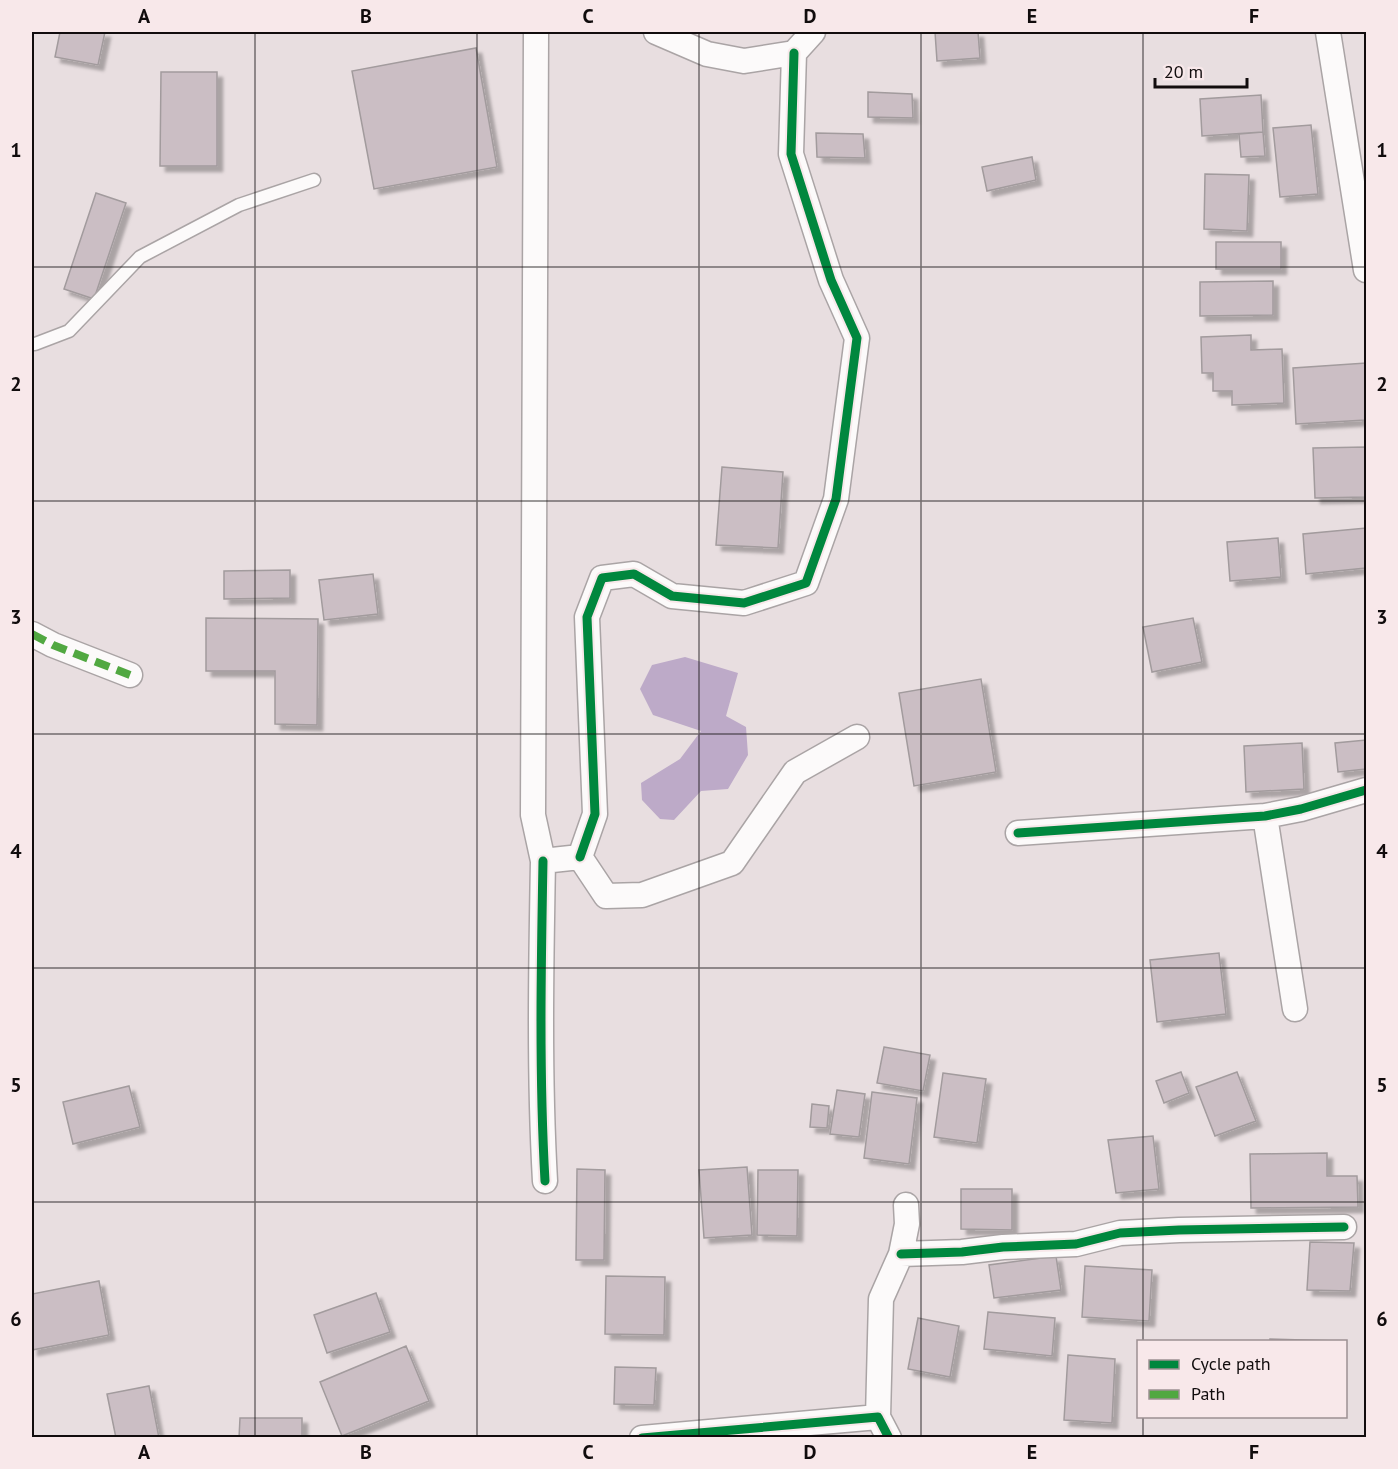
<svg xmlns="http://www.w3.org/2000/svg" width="1398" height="1469" viewBox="0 0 1398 1469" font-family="'PT Sans',sans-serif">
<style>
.water{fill:#bdaac8}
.building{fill:#cbbec4;stroke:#a29b9d;stroke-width:1.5;filter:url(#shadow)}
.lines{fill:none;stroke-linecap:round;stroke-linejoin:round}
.service-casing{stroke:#aaa4a5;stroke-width:15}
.minor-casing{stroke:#aaa4a5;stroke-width:27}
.service{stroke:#fcfafa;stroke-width:12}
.minor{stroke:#fcfafa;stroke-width:24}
.quiet{stroke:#51a841;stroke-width:8;stroke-dasharray:15 8;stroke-linecap:butt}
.cycleway-casing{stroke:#f8e8ea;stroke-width:13}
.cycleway{stroke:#00873e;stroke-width:9}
.grid{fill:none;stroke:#110c0d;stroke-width:1.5;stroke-opacity:0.55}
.neatline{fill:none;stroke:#110c0d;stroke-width:2}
.grid-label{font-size:20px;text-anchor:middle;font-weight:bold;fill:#110c0d}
</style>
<defs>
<filter id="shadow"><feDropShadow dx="5.5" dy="5.5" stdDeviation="1.5" flood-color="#0004"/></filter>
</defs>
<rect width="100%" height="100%" fill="#e8dee0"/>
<path class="water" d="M685,657L738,673L726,716L746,727L748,755L728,789L701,791L674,820L660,819L642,800L641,783L680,759L701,731L653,715L640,689L652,665Z"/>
<path class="building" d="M60,32H105L98,65L55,57Z
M935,32H978L980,58L937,61Z
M476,48L497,167L374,189L352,71Z
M161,72H217V166H160Z
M868,92L912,94L913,118L868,117Z
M1261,95L1263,132L1202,136L1200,99Z
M1311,125L1318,194L1280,197L1273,128Z
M1263,132L1265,156L1241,157L1239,134Z
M816,133L863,134L865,158L817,157Z
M1032,157L1036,180L987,191L982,167Z
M1205,174L1249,175L1247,231L1204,229Z
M96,193L126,203L94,299L64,289Z
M1216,242H1281V269H1216Z
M1273,281V315L1200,316V282Z
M1251,335V350L1282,349L1284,403L1232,405V391H1213V373H1202L1201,337Z
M1366,363V420L1296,424L1293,368Z
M1366,447V497L1315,498L1313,448Z
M722,467L783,472L778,548L716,545Z
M1366,528V568L1306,574L1303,534Z
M1278,538L1281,577L1230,581L1227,542Z
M290,570V598L224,599V571Z
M373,574L378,614L324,620L319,580Z
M206,618L318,619L317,725L275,724V671H206Z
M1193,618L1202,662L1152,672L1143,627Z
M981,679L996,772L914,786L899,693Z
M1366,740V769L1338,772L1335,743Z
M1302,743L1304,789L1246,792L1244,746Z
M1219,953L1226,1014L1157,1022L1150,960Z
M884,1047L930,1055L923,1091L877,1083Z
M1181,1072L1189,1093L1164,1103L1156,1081Z
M1237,1072L1256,1121L1215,1136L1196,1087Z
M943,1073L986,1079L977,1143L934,1137Z
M129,1086L140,1127L73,1144L63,1102Z
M837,1090L865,1094L859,1137L830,1134Z
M872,1092L917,1098L909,1164L864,1158Z
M812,1104L829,1106L827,1128L810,1127Z
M1153,1136L1159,1189L1116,1193L1108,1140Z
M1327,1153V1176H1357L1358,1207L1251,1208L1250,1154Z
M747,1167L752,1235L704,1238L699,1170Z
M577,1169L605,1170L604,1260H576Z
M758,1170H798L797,1236L757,1235Z
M961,1189H1012V1230L961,1229Z
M1310,1242L1354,1243L1350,1291L1307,1290Z
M1056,1256L1061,1290L994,1298L989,1265Z
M1085,1266L1152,1270L1149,1321L1082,1317Z
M606,1276L665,1277L664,1335L605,1334Z
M99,1281L109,1335L32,1350V1294Z
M376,1293L390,1332L327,1353L314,1315Z
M988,1312L1055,1318L1052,1356L984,1349Z
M918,1318L959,1326L950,1377L908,1369Z
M1270,1339L1337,1341L1270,1342Z
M406,1346L429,1401L342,1436L320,1382Z
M1068,1355L1115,1359L1112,1423L1064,1420Z
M615,1367L656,1368L654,1405L614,1404Z
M149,1386L159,1438H116L107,1394Z
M240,1418H302V1438H239Z"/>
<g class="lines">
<g class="service-casing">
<path id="service" d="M32,344H35L69,331L140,257L239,205L314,180"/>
</g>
<g class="minor-casing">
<path id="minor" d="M536,32L533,815L543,861L580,857
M656,32L707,54L744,61L794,53L813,32
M1328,32L1366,270
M32,634L53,645L130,675
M1265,816L1295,1009
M1018,833L1265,816L1301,809L1366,790
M580,857L595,814L587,617L602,578L634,574L672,596L744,603L806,583L836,499L857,338L831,280L791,154L794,53
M580,857L606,896L642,895L732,863L795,772L857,737
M543,861C541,968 539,1075 545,1181
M901,1254L962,1252L1003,1247L1076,1244L1120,1233L1179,1230L1344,1227
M878,1417L881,1299L901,1254L907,1224L906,1205
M642,1438L878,1417L889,1438"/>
</g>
<use href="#service" class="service"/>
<use href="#minor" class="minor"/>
<path class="quiet" d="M32,634L53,645L130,675"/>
<g class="cycleway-casing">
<path id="cycleway" d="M1018,833L1265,816L1301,809L1366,790
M580,857L595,814L587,617L602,578L634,574L672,596L744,603L806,583L836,499L857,338L831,280L791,154L794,53
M543,861C541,968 539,1075 545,1181
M901,1254L962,1252L1003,1247L1076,1244L1120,1233L1179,1230L1344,1227
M642,1438L878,1417L889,1438"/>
</g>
<use href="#cycleway" class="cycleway"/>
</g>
<path class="grid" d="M255,32V1438M477,32V1438M699,32V1438M921,32V1438M1143,32V1342M32,267H1366M32,501H1366M32,734H1366M32,968H1366M32,1202H1366M1143,1416V1438"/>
<rect width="1398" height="1469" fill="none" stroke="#f8e8ea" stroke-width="66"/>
<rect x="1137" y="1340" width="210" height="78" fill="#f8e8ea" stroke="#9c9092" stroke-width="1.5"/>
<rect x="1149" y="1360" width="30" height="9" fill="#00873e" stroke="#9c9092" stroke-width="1.5"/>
<text x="1191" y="1370" font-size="18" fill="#110c0d">Cycle path</text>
<rect x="1149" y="1390" width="30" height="9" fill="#51a841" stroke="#9c9092" stroke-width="1.5"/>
<text x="1191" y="1400" font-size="18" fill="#110c0d">Path</text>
<path d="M1155 78v9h92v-9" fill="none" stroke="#110c0d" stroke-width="3"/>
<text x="1164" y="78" font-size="18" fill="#110c0d" stroke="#f8e8ea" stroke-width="4.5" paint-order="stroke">20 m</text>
<rect x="33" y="33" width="1332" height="1403" class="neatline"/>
<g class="grid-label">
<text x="144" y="23">A</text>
<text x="366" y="23">B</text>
<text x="588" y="23">C</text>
<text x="810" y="23">D</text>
<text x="1032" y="23">E</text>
<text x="1254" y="23">F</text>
<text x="16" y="157">1</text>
<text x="1382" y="157">1</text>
<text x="16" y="391">2</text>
<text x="1382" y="391">2</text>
<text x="16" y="624">3</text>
<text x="1382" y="624">3</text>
<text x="16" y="858">4</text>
<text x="1382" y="858">4</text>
<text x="16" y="1092">5</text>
<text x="1382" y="1092">5</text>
<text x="16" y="1326">6</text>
<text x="1382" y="1326">6</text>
<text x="144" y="1459">A</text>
<text x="366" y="1459">B</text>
<text x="588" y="1459">C</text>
<text x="810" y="1459">D</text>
<text x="1032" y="1459">E</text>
<text x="1254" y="1459">F</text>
</g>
</svg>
